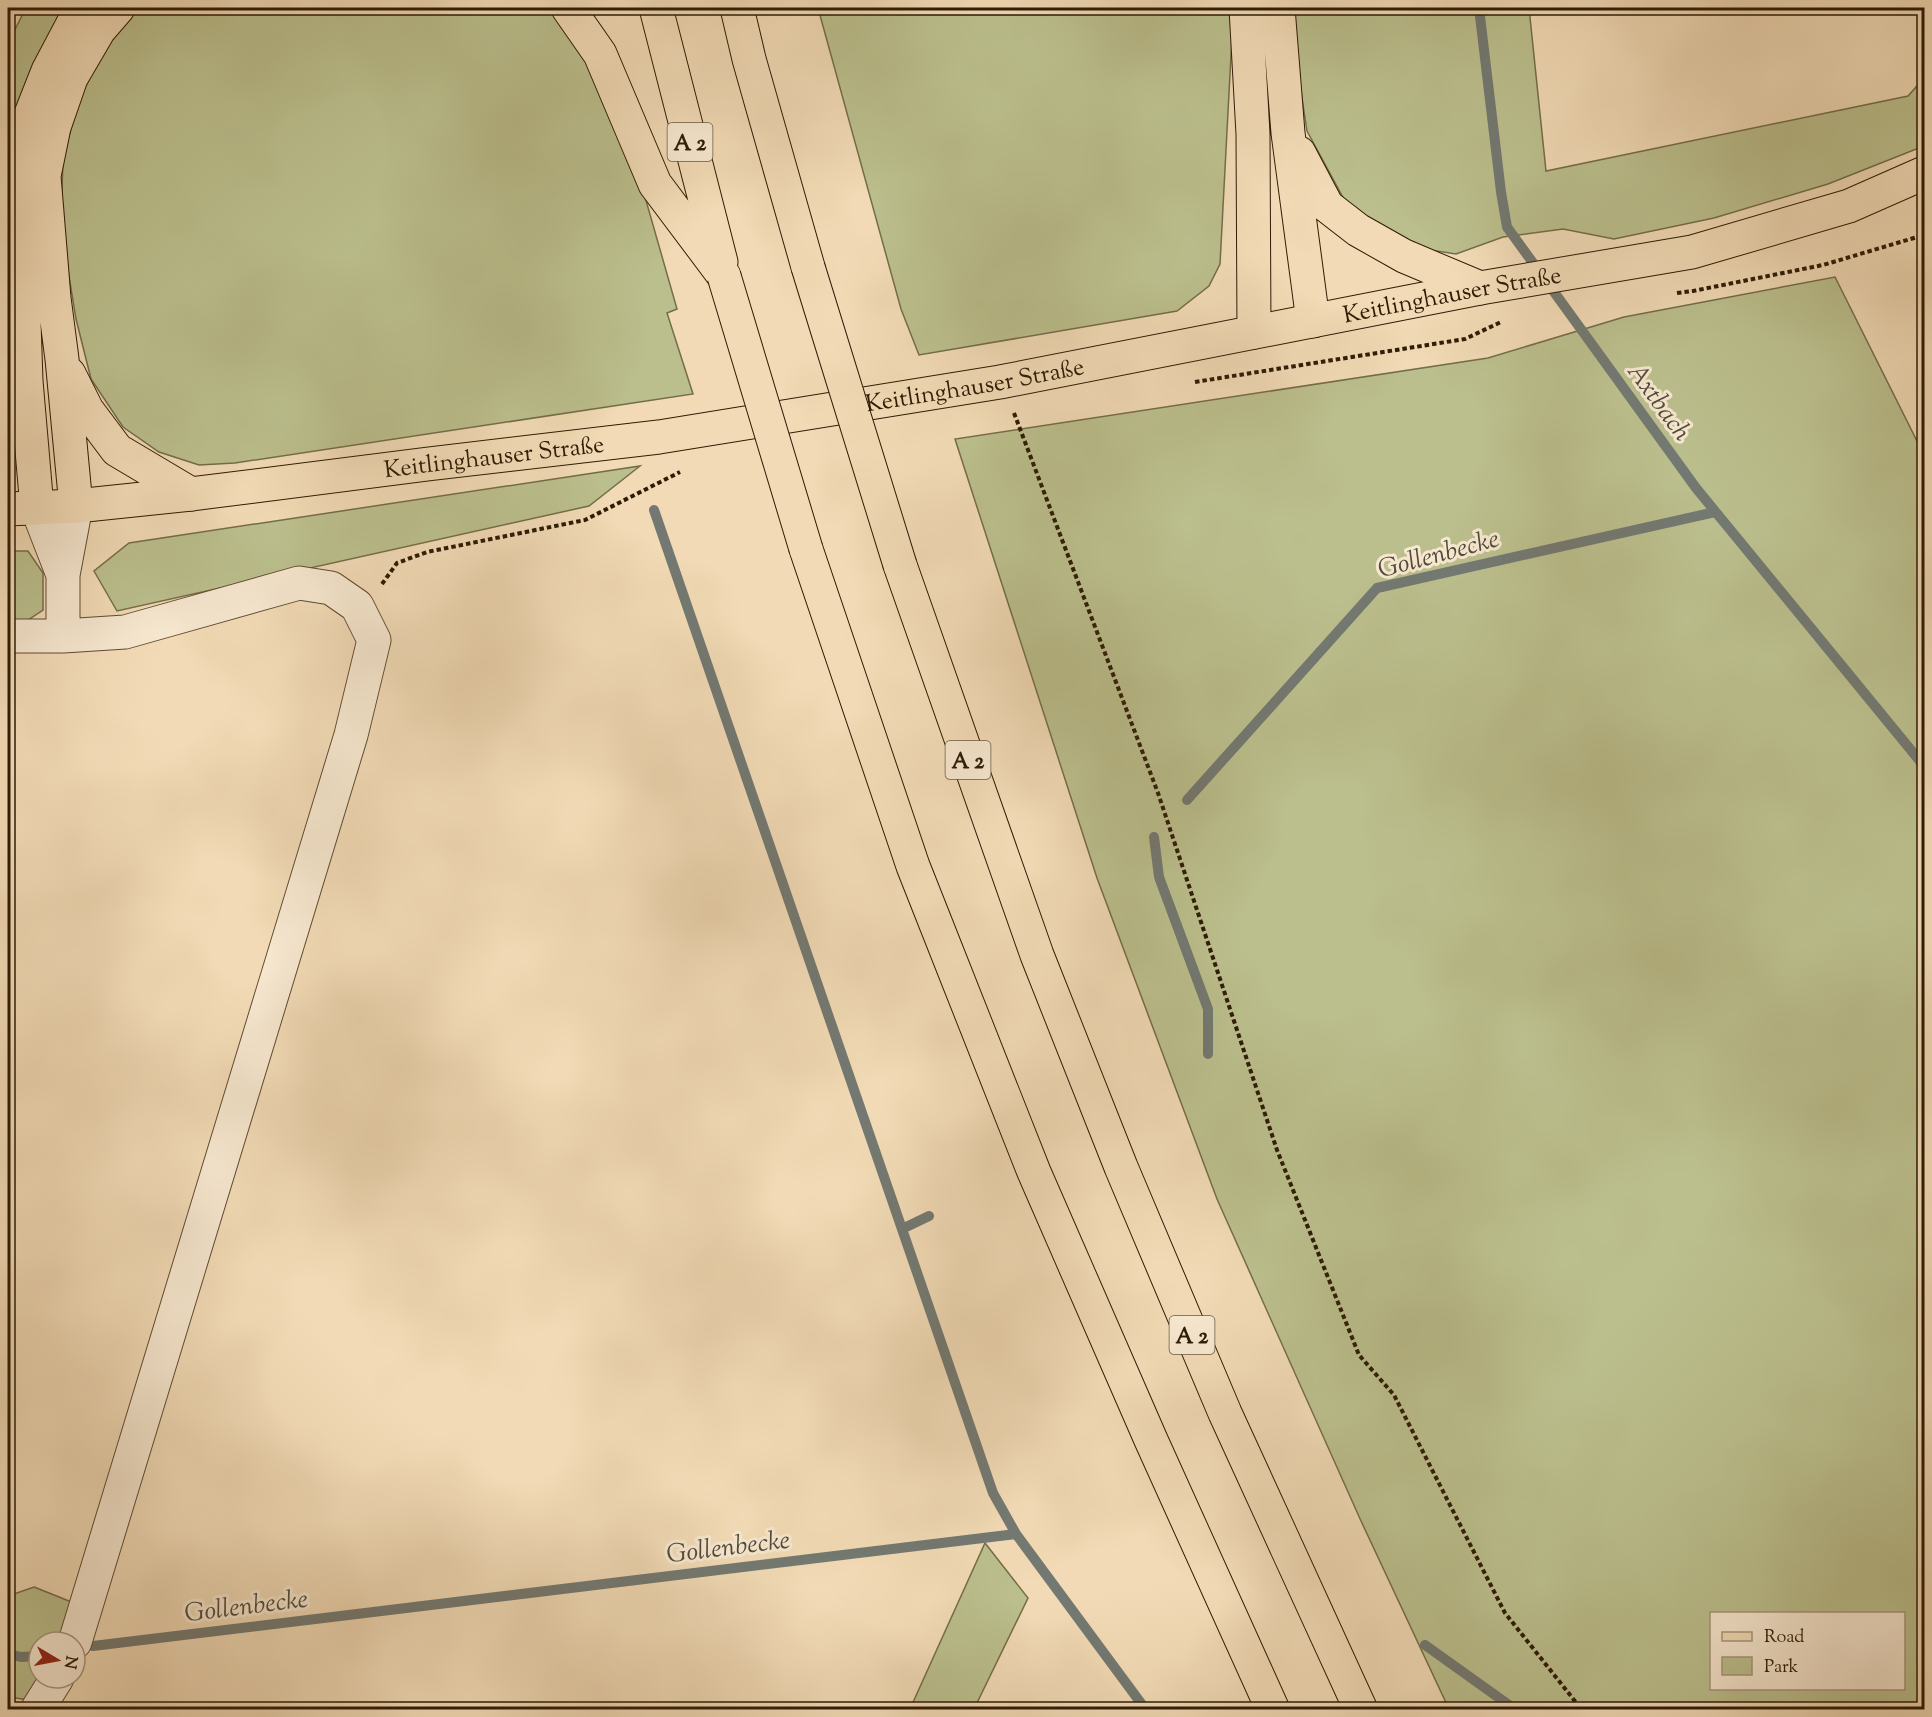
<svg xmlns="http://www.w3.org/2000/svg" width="1932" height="1717" viewBox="0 0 1932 1717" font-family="'Sorts Mill Goudy',serif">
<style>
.green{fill:#bbbf8d;stroke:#746d49;stroke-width:1.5;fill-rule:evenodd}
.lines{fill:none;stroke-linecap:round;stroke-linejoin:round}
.stream{stroke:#737972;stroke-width:10}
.minor-casing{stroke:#5f4b31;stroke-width:35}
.major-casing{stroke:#2e1b05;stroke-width:35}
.highway-casing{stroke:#2e1b05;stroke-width:35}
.path{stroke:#2e1b05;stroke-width:4;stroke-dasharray:4.5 3;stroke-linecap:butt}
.minor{stroke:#f6e7cf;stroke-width:33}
.major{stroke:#f1dab5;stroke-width:33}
.highway{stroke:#f1dab5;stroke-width:33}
.highway-bridge-casing{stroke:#2e1b05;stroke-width:35;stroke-linecap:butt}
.highway-bridge{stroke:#f1dab5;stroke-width:33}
.labels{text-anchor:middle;stroke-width:6;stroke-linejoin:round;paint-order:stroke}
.shield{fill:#f6e7cf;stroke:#6a5842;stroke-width:1.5}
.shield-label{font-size:22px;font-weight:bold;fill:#2e1b05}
.street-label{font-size:24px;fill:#2e1b05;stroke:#f6e7cf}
.water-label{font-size:26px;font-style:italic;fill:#504a3b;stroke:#f6e7cf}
</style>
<rect width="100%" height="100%" fill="#f1dab5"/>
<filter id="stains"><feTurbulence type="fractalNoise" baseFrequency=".00333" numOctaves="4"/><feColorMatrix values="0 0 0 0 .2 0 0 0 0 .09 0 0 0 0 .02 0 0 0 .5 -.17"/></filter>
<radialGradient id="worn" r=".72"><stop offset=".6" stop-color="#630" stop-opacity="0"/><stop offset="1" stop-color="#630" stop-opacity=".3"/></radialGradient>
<path class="green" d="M26,8H70L8,362V43Z
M136,8H548L574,38L589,59L645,197L677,309L667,313L693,394L235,463L199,465L159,452L123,427L91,379L76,319L61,227L63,157L80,98L105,45Z
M818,8H1231L1232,36L1220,264L1209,286L1177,311L919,355L901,309Z
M1291,8H1529L1546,171L1908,96L1924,78V146L1828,184L1714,218L1614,239L1563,229L1503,237L1456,254L1411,247L1345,201L1307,131L1296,59Z
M1835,277L1917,441L1924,450V1709H1449L1361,1521L1217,1199L1097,878L955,439L1488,358L1624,317ZM1712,1614H1904V1688H1712Z
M640,466L589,506L117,611L94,571L129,543Z
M8,551H28L43,573V610L22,624L8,621Z
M985,1543L1028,1598L974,1709H910Z
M34,1587L79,1605L68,1642H39L37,1701L8,1697V1596Z"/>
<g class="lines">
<path class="stream" d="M1479,8L1501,192L1507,227L1696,488L1924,766
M654,510L902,1229
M1187,800L1377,588L1715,512
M1154,837L1159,877L1208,1009V1054
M929,1216L902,1229L993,1493L1016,1534L1146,1710
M1425,1645L1516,1710
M93,1646L1016,1534
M8,1654L21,1657L39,1656"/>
<g class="minor-casing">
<path id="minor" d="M37,508L63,575
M8,636H63L125,632L299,583L331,588L357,606L374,640L351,735L75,1642
M63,636V575L76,506
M37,1710L57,1678"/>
</g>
<g class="major-casing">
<g id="major">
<path id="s1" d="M8,509L76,506L191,494L428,464L659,437L1000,382L1480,288L1692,252L1849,206L1924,173"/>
</g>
</g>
<g class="highway-casing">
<path id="highway" d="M568,8L600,54L655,184L724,276
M656,8L721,262
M737,8L749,59L808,267
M1246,8L1253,134L1254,332
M1278,8L1288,133L1313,321
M1299,153L1327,206L1358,230L1404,256L1480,288
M69,374L87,410L117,450L191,494
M76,506L62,359L54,298L44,176L54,127L71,78L99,30L118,8
M37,508L26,381L19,173L29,119L48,71L76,18L85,8
M806,549L913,866L1034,1172L1151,1440L1273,1710
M900,565L1037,955L1121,1167L1225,1413L1361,1710"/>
</g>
<path class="path" d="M1677,293L1693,291L1823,265L1924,235
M1195,382L1465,339L1501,322
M1014,413L1158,793L1277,1150L1359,1355L1394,1395L1505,1613L1582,1710
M382,584L397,563L427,552L585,520L680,472"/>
<use href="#minor" class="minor"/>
<use href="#major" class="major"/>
<use href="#highway" class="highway"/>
<g class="highway-bridge-casing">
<path id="highway-bridge" d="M808,267L900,565
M724,276L806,549"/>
</g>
<use href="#highway-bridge" class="highway-bridge"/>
</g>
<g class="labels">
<g class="shield">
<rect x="667.5" y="123" width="45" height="38" rx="4.5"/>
<rect x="945.5" y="741" width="45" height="38" rx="4.5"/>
<rect x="1169.5" y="1316" width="45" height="38" rx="4.5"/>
</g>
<g class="shield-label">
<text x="690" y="150">A 2</text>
<text x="968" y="768">A 2</text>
<text x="1192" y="1343">A 2</text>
</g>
<g class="street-label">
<text dy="8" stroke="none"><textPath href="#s1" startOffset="1461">Keitlinghauser Straße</textPath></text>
<text dy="8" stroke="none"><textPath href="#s1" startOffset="975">Keitlinghauser Straße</textPath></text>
<text dy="8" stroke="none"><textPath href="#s1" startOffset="489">Keitlinghauser Straße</textPath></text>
</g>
<g class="water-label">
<text transform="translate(1660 401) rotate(54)" y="9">Axtbach</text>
<text transform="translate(1438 553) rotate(-15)" y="9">Gollenbecke</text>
<text transform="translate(728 1546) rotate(-7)" y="9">Gollenbecke</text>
<text transform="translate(246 1605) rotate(-7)" y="9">Gollenbecke</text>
</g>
</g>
<rect width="1932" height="1717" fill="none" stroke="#f1dab5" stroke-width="30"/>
<rect x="9" y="9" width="1914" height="1699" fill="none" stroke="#2e1b05" stroke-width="3"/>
<rect x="15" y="15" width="1902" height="1687" fill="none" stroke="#2e1b05" stroke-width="1.5"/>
<rect x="1710" y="1612" width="195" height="78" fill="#f6e7cf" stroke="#a6957e" stroke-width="1.5"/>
<rect x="1722" y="1632" width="30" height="9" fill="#f1dab5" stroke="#a6957e" stroke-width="1.5"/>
<text x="1764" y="1642" font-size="18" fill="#2e1b05">Road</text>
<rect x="1722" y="1657" width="30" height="18" fill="#bbbf8d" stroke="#a6957e" stroke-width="1.5"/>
<text x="1764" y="1672" font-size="18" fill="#2e1b05">Park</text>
<g transform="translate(57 1660) rotate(100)"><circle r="28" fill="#f6e7cf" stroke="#a6957e" stroke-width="1.5"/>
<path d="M0-4.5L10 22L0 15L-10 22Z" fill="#8f2418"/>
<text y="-9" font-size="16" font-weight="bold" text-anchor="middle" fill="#2e1b05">N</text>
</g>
<rect width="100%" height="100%" filter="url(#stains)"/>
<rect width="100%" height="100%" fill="url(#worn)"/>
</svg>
